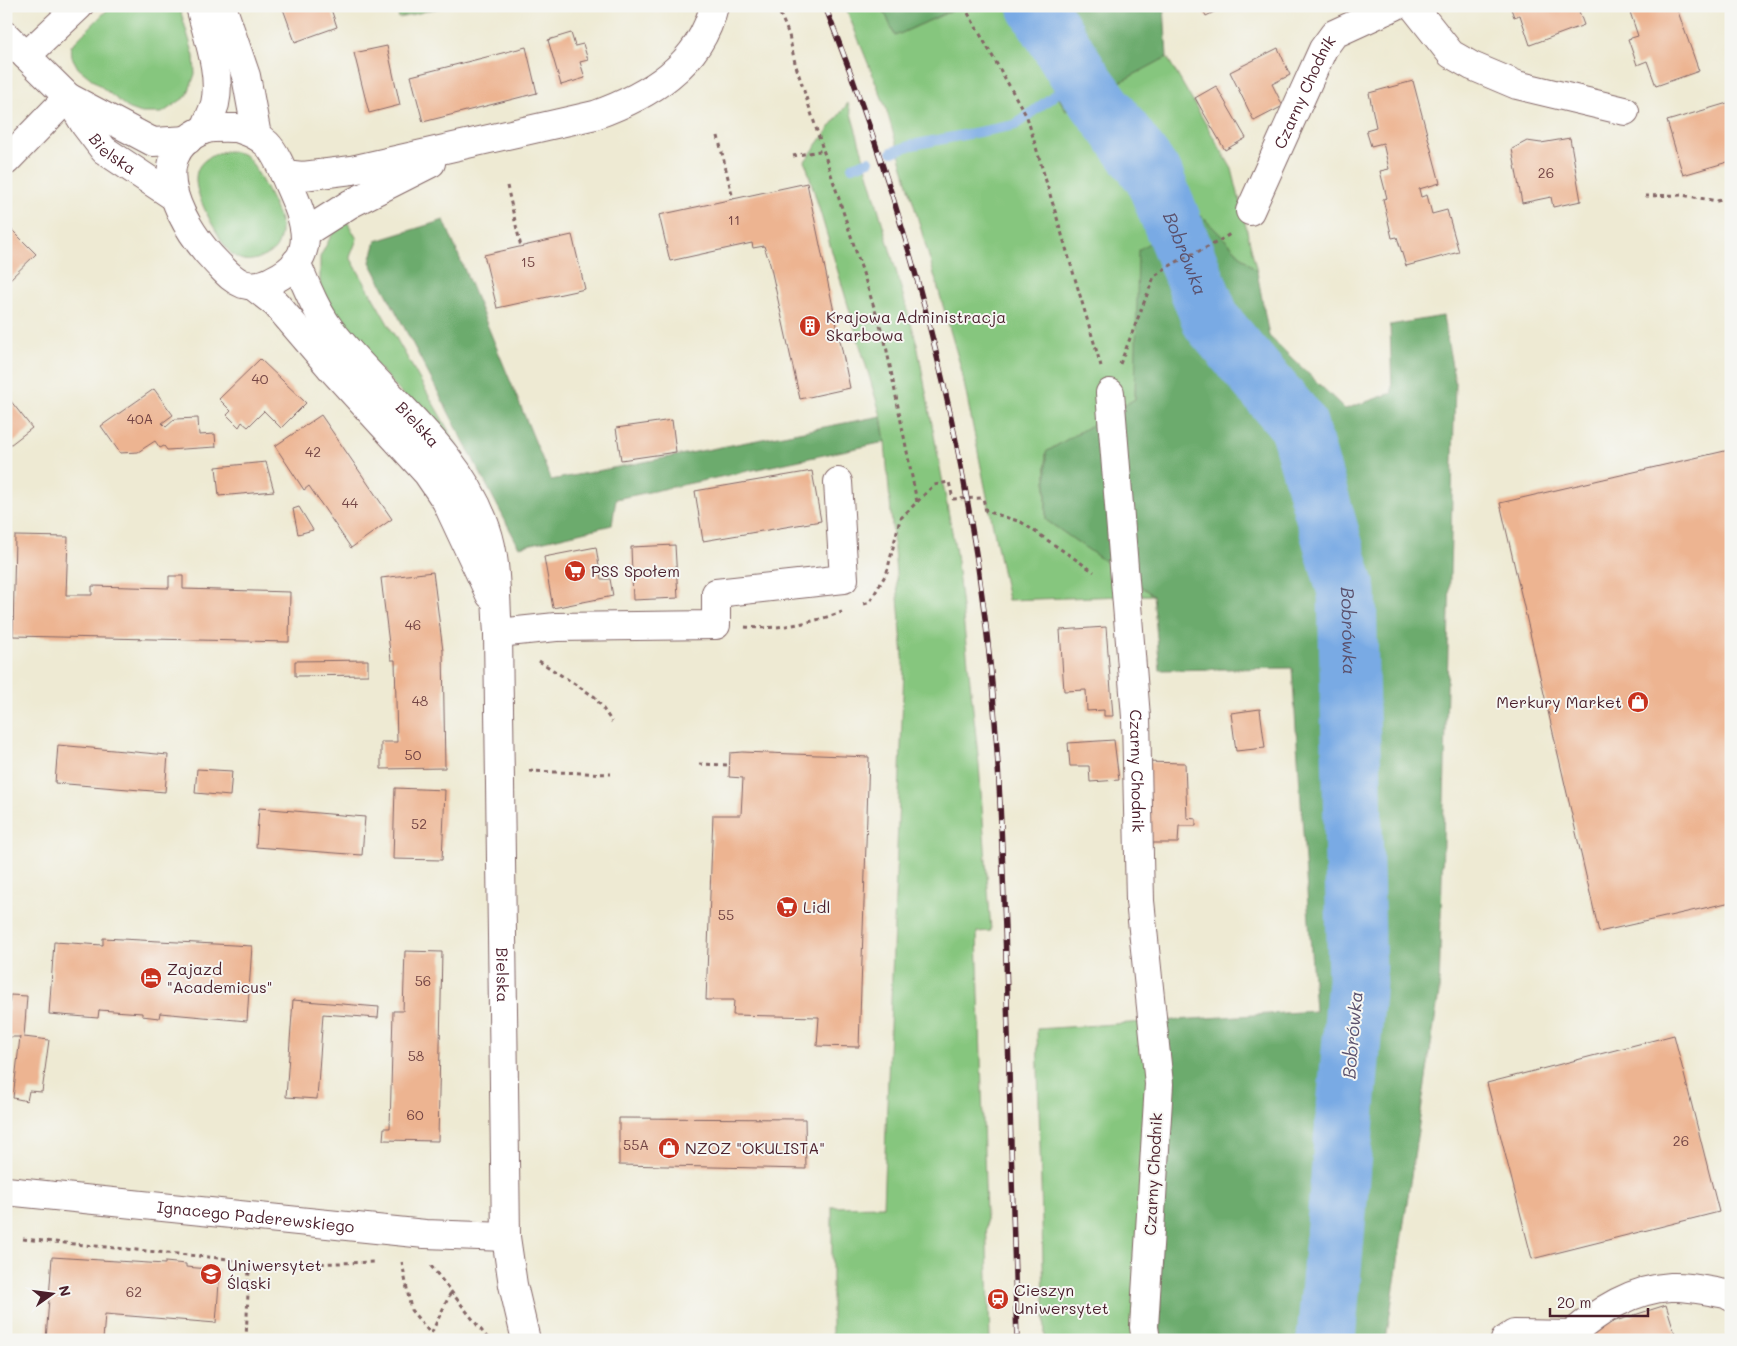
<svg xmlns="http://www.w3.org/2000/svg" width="1737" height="1346" viewBox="0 0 1737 1346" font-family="Mali,sans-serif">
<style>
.green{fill:#86c67e;stroke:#687254}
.forest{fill:#6cab6d;stroke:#5b654c}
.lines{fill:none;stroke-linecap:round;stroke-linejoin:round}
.stream{stroke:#79aae4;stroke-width:10}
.river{stroke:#79aae4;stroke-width:59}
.building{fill:#edb491}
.minor-casing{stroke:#836666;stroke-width:30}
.path{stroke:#836666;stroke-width:3;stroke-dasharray:4 4;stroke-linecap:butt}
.minor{stroke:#fff;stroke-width:28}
.rail-casing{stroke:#4a1f2b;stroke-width:5.5}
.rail{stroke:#f6f6f2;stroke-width:4;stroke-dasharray:11;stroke-linecap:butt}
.labels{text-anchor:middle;stroke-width:4;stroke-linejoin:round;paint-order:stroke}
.number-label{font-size:14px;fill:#734444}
.street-label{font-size:16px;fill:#4a1f2b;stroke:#f6f6f2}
.poi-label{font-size:16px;fill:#4a1f2b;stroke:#f6f6f2;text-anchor:start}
.water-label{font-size:18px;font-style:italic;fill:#5a506c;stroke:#f6f6f2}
</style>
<rect width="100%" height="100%" fill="#f6f6f2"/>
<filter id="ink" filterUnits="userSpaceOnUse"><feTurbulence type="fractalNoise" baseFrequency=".02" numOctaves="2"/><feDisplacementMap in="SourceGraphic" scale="10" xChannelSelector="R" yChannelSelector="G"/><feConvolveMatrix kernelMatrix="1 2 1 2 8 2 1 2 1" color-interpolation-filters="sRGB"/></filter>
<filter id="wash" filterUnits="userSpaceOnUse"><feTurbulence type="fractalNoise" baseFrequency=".0096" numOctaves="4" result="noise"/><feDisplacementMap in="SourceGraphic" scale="20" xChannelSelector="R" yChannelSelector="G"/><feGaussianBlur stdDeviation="1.12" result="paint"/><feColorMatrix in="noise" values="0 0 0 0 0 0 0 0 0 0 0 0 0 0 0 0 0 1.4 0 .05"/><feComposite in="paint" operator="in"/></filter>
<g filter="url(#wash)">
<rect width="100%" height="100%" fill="#eeead3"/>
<path class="green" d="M111,6H179L194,56L195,74L187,96L162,113H142L129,109L78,68L72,57L71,46Z
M395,6H446L399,18Z
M845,6H882L895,36L962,6H1009L1066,111L1167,57L1232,169L1257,272L1198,212L1139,250L1135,399L1046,452V520L1153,595L1008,600L961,368L886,108Z
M848,103L917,344L956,553L979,764L991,931L977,932L990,1340H832V1207L883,1206L904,669L885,442L881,416L805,161Z
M228,151C234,152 240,152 246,156C254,163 277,209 280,220C283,231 280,249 269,254C261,258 249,263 240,259C226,254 219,235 212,224C196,193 180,160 228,151Z
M345,218L357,239L350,257L471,470L337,322L320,286V257L331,236Z
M1161,1021L1160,1340H1045L1037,1029Z"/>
<path class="forest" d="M882,6H962L895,36Z
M1009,6H1164L1167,57L1066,111Z
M1198,212L1257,272L1269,336L1345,409L1392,393L1390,325L1443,316L1455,383L1439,993L1386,1340H1160L1161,1021L1315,1011L1292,668L1160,670L1153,595L1046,520V452L1135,399L1138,250Z
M444,220L551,480L881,416L885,442L616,499L612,525L519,547L370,262L376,241Z"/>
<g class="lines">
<path class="stream" d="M892,152L912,145L1015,125L1080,76
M852,167L869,161"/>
<path class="river" id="s1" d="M1037,6L1080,76L1154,177L1212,322L1298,424L1347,592L1357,980L1326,1340"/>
</g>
<g id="blocks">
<path class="building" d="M282,6H330L337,27L295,42Z
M1201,6H1226L1206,16Z
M1510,6H1577L1584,25L1530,45L1520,15L1514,17Z
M1638,6H1676L1699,71L1656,86L1647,61L1637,65L1628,39L1638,36L1629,9Z
M571,33L575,46L583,44L588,60L580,62L585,78L561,85L548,40Z
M387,46L400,105L369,113L354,53Z
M526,47L537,93L423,122L411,76Z
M1278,48L1290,75L1272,84L1283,106L1254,121L1230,72Z
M1413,81L1440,183L1419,189L1421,197L1427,195L1432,214L1447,210L1459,252L1406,266L1397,237L1392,238L1383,199L1387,198L1380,171L1389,169L1383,143L1371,146L1366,130L1376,127L1369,93Z
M1216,86L1246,138L1225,150L1195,98Z
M1731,102V161L1683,175L1667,121Z
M1570,138L1581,201L1553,207L1551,197L1522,203L1512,149L1527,141L1541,143Z
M807,183L850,388L800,399L770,264L764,246L753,248L752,243L670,261L659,215Z
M6,224L36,254L6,283Z
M572,235L585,289L497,308L484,255Z
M260,359L306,403L281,428L264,411L248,427L242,422L239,427L227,415L231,411L219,399Z
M154,389L173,415L162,423L166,427L175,419L198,418L199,435L215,434L216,447L167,450L164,446L160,448L155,441L138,452L120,453L101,426Z
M6,395L32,428L6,448Z
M321,415L392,519L351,548L309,486L304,490L275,446Z
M672,420L676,452L621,460L616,428Z
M1729,450L1731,459V902L1599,932L1500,503Z
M266,462L274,491L219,496L216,467Z
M812,471L821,521L703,541L695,491Z
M299,507L313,530L298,534L293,509Z
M15,536L68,537L66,595H92V586L169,588V576H183V589L290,592L289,642L13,636Z
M675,545L678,598L633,600L631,547Z
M596,547L601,579H610L613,596L553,608L544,557Z
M433,572L443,651L445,768L381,769V742H397L395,660H391L381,578Z
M1106,627L1113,716H1104V710L1087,711L1086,690L1064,691L1060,630Z
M368,660V675L295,676V661Z
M1260,709L1265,748L1236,751L1231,713Z
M1114,740L1119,780L1090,782L1089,766H1070L1068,743Z
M58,745L168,755L165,792L55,783Z
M742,752L869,757L859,1047L817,1046L819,1017L733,1015L734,1000H706L713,815H741L743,778L729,777L730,753Z
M1145,762L1185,763L1187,818L1196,819V826H1179L1178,843H1151Z
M197,769L232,771L230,796L195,793Z
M395,788L445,790L442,860L393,859Z
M259,808L365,817L362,855L256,847Z
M103,938L252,946L247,1021L160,1013L159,1018L142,1016V1013L99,1010L98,1018L49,1014L54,942L103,945Z
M405,951L442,952L438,1141L383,1140L384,1128H390L393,1011H403Z
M10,995L27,996L24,1037L49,1040L42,1092L29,1091L27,1101L13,1098L20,1037H6Z
M293,1000L379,1007L378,1018L323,1014L317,1099L286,1097Z
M1674,1035L1719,1212L1532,1259L1487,1083Z
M619,1118L805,1119L806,1169L619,1165Z
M52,1257L165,1264V1262L186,1264V1267L220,1270L216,1323L105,1314L103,1340H46Z
M1666,1305L1677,1340H1587L1584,1331Z"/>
</g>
</g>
<g filter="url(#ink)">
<use href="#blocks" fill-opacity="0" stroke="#836666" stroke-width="1"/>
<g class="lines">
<g class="minor-casing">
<g id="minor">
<path d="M200,6C207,36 222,73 215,104C212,113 208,121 204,130"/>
<path d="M222,6L246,76L257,136"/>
<path d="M1413,6L1451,54L1472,66L1517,85L1625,111"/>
<path id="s2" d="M6,36L68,97L85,125L104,150L173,196"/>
<path d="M26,56L79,6"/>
<path d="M70,98L153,142L188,140"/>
<path d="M237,128C248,132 258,135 267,144C276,153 283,171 288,183C305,221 321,257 273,280C264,285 253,287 243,284C232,280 225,271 217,263C185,231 140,158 203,130C212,127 227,128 237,128Z"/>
<path d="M6,161L68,97"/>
<path d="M284,174L303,176L352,170L595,115C648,96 700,66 714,6"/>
<path id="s3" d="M1250,211L1323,49L1334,34L1395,6"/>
<path d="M306,232L350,204L431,163"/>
<path id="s4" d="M296,262C306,285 315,309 330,329C381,395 458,446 486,528C498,562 495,598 498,633L506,1237L513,1285L526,1340"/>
<path d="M253,286L276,304L330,367L427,473L446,501L490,595"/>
<path id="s5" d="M1110,393L1136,717L1140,901L1159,1084L1144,1327L1146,1340"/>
<path d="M498,633L556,627L716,625V593L844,579L838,482"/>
<path id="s6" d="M6,1191L425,1234L506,1237"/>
<path d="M1505,1340L1514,1334L1571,1335C1600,1310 1632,1289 1671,1287C1689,1286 1709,1291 1726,1294L1731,1297"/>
</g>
</g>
<path class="path" d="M777,6L789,35L795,63L885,341L917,502
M964,6L1027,117L1101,366
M718,136L733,199
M793,156L824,150
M507,186L521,247
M1645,196L1682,195L1717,201L1731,198
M1120,364L1154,277C1176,258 1206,251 1230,234
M864,604L870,602L887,572L900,519L934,485L949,482L953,499L983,498L986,511L1021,522L1094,572
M745,627C778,630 811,623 842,612
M539,661L595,697L612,722
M699,764L730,765
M529,771L611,774
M23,1239L229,1259L249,1269L246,1340
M402,1262L411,1310L431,1334
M431,1266L489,1340
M249,1269L302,1264L376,1262
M428,1340L452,1290"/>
<use href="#minor" class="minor"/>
<g class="rail-casing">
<path id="rail" d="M825,6C903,203 959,408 985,618C999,731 1002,845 1006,958C1009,1085 1013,1213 1017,1340"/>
</g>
<use href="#rail" class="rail"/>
</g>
</g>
<defs>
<g id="building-disc" transform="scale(1.125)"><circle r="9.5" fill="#c8321e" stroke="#f6f6f2"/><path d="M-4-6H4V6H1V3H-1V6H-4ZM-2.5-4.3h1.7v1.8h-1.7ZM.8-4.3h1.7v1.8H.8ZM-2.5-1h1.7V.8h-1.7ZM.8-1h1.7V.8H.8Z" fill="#fff"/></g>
<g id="supermarket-disc" transform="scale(1.125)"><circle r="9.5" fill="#c8321e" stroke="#f6f6f2"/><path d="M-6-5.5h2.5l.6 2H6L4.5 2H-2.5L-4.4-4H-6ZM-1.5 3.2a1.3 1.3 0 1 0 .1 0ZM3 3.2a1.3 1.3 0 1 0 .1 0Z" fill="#fff"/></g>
<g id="shop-disc" transform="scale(1.125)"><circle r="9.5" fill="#c8321e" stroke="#f6f6f2"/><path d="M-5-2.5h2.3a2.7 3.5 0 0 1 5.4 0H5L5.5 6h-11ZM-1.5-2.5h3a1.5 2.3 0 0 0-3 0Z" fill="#fff"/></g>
<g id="hotel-disc" transform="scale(1.125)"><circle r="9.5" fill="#c8321e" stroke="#f6f6f2"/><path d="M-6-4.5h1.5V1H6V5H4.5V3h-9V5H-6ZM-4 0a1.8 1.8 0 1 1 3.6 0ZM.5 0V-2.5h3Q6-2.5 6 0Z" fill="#fff"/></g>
<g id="university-disc" transform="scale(1.125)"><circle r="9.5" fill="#c8321e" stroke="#f6f6f2"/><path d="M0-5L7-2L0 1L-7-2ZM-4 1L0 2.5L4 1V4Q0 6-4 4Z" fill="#fff"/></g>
<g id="station-disc" transform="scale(1.125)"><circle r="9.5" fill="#c8321e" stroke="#f6f6f2"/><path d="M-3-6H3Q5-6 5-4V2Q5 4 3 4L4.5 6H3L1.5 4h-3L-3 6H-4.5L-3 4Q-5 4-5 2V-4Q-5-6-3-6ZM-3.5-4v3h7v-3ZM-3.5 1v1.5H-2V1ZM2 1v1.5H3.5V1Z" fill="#fff"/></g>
</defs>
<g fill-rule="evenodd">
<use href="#building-disc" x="810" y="326"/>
<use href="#supermarket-disc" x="575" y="571"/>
<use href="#shop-disc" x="1638" y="702"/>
<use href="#supermarket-disc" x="787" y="907"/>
<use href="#hotel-disc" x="151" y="978"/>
<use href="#shop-disc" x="669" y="1148"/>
<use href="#university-disc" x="211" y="1274"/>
<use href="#station-disc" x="998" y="1299"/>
</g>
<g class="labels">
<g class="number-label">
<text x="1546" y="178">26</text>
<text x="734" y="225">11</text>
<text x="528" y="267">15</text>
<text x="260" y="384">40</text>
<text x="140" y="424">40A</text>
<text x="313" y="457">42</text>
<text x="350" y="508">44</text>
<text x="413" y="630">46</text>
<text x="420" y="706">48</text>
<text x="413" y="760">50</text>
<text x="419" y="829">52</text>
<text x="726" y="920">55</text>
<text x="423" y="986">56</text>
<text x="416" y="1061">58</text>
<text x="415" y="1120">60</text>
<text x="1681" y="1146">26</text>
<text x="636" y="1150">55A</text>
<text x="134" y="1297">62</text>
</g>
<g class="street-label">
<text dy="6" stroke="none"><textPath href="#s3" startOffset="131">Czarny Chodnik</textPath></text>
<text dy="6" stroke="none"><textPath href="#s2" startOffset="160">Bielska</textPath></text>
<text dy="6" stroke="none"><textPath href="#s4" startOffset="205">Bielska</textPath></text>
<text dy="6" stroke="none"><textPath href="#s5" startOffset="379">Czarny Chodnik</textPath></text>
<text dy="6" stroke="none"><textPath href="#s4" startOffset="778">Bielska</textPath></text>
<text transform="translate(1153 1174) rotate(-87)" y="6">Czarny Chodnik</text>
<text dy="6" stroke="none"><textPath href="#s6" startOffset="251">Ignacego Paderewskiego</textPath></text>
</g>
<g class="poi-label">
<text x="826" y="323">Krajowa Administracja<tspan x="826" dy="18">Skarbowa</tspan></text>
<text x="591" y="577">PSS Społem</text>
<text x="1622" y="708" text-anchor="end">Merkury Market</text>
<text x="803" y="913">Lidl</text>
<text x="167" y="975">Zajazd<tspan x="167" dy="18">"Academicus"</tspan></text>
<text x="685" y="1154">NZOZ "OKULISTA"</text>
<text x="227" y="1271">Uniwersytet<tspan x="227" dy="18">Śląski</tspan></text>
<text x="1014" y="1296">Cieszyn<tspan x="1014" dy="18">Uniwersytet</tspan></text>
</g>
<g class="water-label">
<text dy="6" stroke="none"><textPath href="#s1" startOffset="290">Bobrówka</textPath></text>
<text dy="6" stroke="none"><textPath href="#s1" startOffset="711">Bobrówka</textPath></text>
<text transform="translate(1353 1035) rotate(-85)" y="6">Bobrówka</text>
</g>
</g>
<rect width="1737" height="1346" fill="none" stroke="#f6f6f2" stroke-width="25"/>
<g transform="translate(52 1294) rotate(76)" stroke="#f6f6f2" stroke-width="4" paint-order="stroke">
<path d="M0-4L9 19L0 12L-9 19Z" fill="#4a1f2b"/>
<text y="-8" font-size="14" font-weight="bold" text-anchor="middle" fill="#4a1f2b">N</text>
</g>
<path d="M1550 1308v8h98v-8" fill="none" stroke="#4a1f2b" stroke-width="2.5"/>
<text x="1557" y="1308" font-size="15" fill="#4a1f2b" stroke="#f6f6f2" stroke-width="4" paint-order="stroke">20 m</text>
</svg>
